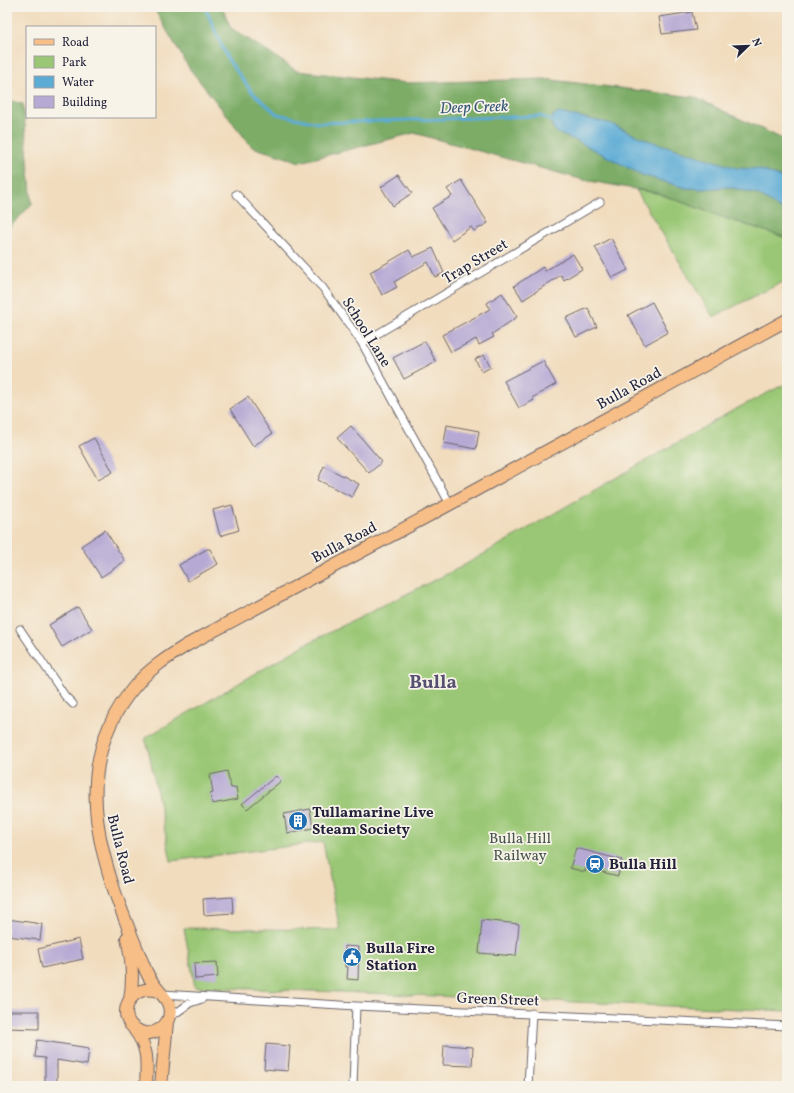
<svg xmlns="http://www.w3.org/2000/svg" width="794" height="1093" viewBox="0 0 794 1093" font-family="Vollkorn,serif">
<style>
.green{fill:#9ac775;stroke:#5e7458}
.forest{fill:#7bac66;stroke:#4e6750}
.water{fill:#5babd5;stroke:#3e6688}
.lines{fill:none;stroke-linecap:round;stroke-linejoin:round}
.stream{stroke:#5babd5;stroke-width:3}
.building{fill:#b6a9d4}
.minor-casing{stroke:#6a6368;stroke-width:9}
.primary-casing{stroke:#6a6368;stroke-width:14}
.minor{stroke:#fff;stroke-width:7}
.primary{stroke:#f7be87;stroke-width:12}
.labels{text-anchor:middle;stroke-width:3.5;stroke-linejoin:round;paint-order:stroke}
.street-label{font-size:15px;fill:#22223b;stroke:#f7f3e8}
.poi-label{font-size:15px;font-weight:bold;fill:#22223b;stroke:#f7f3e8;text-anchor:start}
.park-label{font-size:15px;fill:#46544c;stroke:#f7f3e8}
.water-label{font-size:16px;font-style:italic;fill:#395979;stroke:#f7f3e8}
.district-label{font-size:19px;font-weight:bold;fill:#565171;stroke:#f7f3e8}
</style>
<rect width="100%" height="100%" fill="#f7f3e8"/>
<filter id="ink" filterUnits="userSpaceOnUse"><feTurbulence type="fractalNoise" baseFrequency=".025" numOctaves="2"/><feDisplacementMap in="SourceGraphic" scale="8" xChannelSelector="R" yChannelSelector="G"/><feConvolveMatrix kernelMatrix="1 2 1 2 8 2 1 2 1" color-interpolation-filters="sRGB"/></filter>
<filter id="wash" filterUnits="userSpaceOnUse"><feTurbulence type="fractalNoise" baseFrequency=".012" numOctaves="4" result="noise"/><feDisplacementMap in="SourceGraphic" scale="16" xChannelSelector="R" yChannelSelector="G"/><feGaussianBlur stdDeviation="0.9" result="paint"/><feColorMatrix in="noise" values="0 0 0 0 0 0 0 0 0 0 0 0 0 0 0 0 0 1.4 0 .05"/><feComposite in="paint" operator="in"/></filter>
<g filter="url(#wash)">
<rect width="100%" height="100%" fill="#f1dcbd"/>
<path class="green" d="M636,190L657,193L725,218L787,238V280L713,317Z
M787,383V1011L339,992L195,987L184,928L340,930L323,842L171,861L148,748L145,738L306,644L461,567L732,411Z"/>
<path class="forest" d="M153,7H222L231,28L297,71L407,83L544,79L694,97L787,141V238L725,218L657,193L584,180L414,133L300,162L252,147L189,68Z
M7,100L23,104L32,204L7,230Z"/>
<path class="water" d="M559,113L609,123L647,140L737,168L759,169L787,180V213L757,194L729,187L704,189L685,188L642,175L577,141L557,133L552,126L553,115Z"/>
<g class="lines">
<path class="stream" d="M205,7L227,58L252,92L277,114L318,123L540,116L555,122"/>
</g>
<g id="blocks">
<path class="building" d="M692,12L696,30L662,34L659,17Z
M399,175L412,193L393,206L381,187Z
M461,180L488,223L474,231L471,227L452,240L432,208L452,196L447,189Z
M611,238L628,270L612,278L595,247Z
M433,248L444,273L435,277L428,262L394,282L397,287L382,295L370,272L385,264L409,250L413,257Z
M573,254L582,269L564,280L561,275L523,300L514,286L543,267L545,271Z
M502,293L517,317L492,334L494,337L479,345L476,339L451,352L442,335L490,309L487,303Z
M652,302L668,332L645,345L628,315Z
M588,308L597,327L576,337L566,318Z
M425,341L436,362L404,379L393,358Z
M484,355L491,367L482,372L475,359Z
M543,361L556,384L532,398L534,400L519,408L504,381Z
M248,397L272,434L253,446L230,409Z
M447,425L479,431L476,449L444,443Z
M351,426L382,462L369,473L337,438Z
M94,438L113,472L98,480L79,446Z
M324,466L359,484L352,497L318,480Z
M232,505L239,530L220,536L213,510Z
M105,530L125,561L101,577L81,546Z
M207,549H210L218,564L188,581L179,565Z
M78,607L92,629L62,647L49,625Z
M227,771L231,788L236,787L238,799L212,804L210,794L213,793L210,775Z
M276,776L281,781L247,809L242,804Z
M310,809L313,828L287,833L284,814Z
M576,848L622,860L618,876L586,868L585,872L570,868Z
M232,897L233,913L204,915L203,899Z
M7,919L42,924L40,940L7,936Z
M482,920L519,924L516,956L479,953Z
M79,939L83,959L42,968L38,949Z
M345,946L359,947L358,980L347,979L348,967H345Z
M217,962L218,977L195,979L194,963Z
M7,1011H39V1029L7,1028Z
M37,1040L89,1048L87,1065L57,1060V1086H45V1058L35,1057Z
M266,1044L290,1046L288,1071L264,1069Z
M444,1045L473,1047L472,1066L443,1065Z"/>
</g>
</g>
<g filter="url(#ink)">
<use href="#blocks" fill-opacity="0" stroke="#6a6368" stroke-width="1"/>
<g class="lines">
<g class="minor-casing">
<path id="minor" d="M236,194L323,288L362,343L450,504
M362,343L600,202
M20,629L65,696L73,704
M162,994L356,1006L787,1026
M169,1018L190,1003L202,999
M353,1086L356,1006
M528,1086L532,1013"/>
</g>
<g class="primary-casing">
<path id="primary" d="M127,938C132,959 134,978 130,999
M160,992C132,980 113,1016 137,1030C153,1040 174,1024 169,1006C167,999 163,996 159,991C154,985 149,978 146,971C108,879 60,774 135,686C149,669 168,657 187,645L450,504L787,320
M134,1029C149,1048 147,1062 146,1086
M161,1086L167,1022"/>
</g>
<use href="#minor" class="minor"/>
<use href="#primary" class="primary"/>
</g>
</g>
<defs>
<g id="building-disc" transform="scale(1)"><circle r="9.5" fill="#1f6fb2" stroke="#f7f3e8"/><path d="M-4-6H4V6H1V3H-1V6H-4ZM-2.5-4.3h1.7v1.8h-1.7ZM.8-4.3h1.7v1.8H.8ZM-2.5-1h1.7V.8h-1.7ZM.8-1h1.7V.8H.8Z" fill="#fff"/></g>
<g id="station-disc" transform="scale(1)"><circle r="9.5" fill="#1f6fb2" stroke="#f7f3e8"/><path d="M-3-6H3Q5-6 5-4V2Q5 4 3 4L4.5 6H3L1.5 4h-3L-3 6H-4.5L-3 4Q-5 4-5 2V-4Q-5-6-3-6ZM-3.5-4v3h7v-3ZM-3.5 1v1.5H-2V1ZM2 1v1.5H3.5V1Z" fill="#fff"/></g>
<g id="civic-disc" transform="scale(1)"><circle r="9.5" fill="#1f6fb2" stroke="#f7f3e8"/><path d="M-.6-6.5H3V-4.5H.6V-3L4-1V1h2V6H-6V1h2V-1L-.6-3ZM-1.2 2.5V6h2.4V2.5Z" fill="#fff"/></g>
</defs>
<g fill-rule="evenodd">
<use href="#building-disc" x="298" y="821"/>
<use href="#station-disc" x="595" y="864"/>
<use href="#civic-disc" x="352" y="957"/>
</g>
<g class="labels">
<g class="street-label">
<text transform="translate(475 261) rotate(-31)" y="5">Trap Street</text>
<text transform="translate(367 332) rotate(58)" y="5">School Lane</text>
<text transform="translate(629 388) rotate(-29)" y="5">Bulla Road</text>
<text transform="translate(344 542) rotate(-28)" y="5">Bulla Road</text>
<text transform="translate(121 849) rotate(76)" y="5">Bulla Road</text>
<text transform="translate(498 999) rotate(2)" y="5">Green Street</text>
</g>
<g class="poi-label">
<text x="312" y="817">Tullamarine Live<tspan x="312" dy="17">Steam Society</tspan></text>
<text x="609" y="869">Bulla Hill</text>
<text x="366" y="953">Bulla Fire<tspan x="366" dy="17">Station</tspan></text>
</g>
<g class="park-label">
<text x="520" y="843">Bulla Hill<tspan x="520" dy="17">Railway</tspan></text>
</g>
<g class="water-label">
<text transform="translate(474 106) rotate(-2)" y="6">Deep Creek</text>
</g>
<g class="district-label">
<text x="433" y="688">Bulla</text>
</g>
</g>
<rect width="794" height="1093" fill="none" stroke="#f7f3e8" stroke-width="24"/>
<rect x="26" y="26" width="130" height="92" fill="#f7f3e8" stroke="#a29fa3"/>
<rect x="34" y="39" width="20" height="6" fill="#f7be87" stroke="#a29fa3"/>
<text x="62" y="46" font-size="12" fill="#22223b">Road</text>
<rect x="34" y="56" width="20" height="12" fill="#9ac775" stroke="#a29fa3"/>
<text x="62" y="66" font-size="12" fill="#22223b">Park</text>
<rect x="34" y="76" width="20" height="12" fill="#5babd5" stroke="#a29fa3"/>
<text x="62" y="86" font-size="12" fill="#22223b">Water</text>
<rect x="34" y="96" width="20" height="12" fill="#b6a9d4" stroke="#a29fa3"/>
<text x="62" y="106" font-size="12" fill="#22223b">Building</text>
<g transform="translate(748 46) rotate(67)" stroke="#f7f3e8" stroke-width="3" paint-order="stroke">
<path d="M0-3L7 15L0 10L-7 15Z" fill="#22223b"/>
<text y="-6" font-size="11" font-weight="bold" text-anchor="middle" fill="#22223b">N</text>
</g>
</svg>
